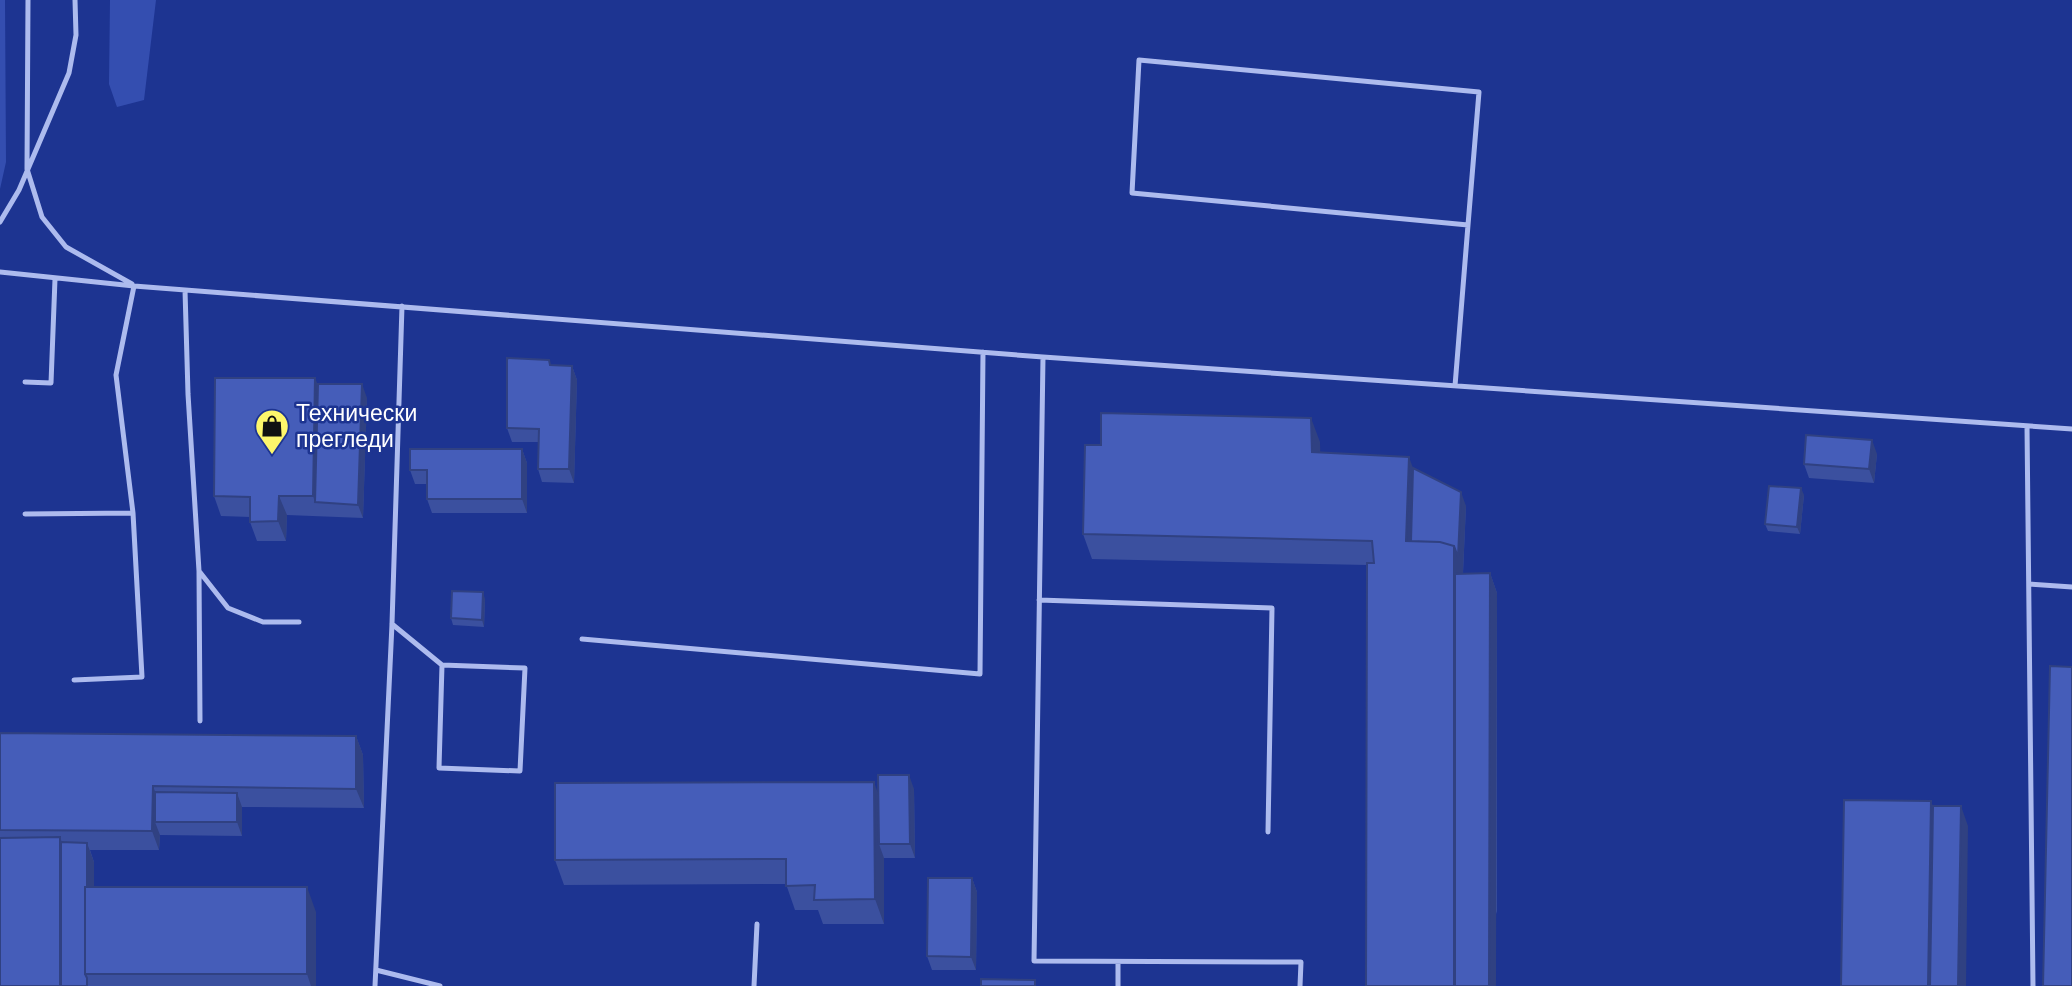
<svg xmlns="http://www.w3.org/2000/svg" width="2072" height="986" viewBox="0 0 2072 986" font-family="Helvetica,sans-serif">
<style>
.green{fill:#344eb0}
.lines{fill:none;stroke-linecap:round;stroke-linejoin:round}
.service{stroke:#adbbee;stroke-width:5}
.wall{fill:#3b509f}
.shaded-wall{fill:#304182}
.building{fill:#455db9;stroke:#304182;stroke-width:2}
.labels{text-anchor:middle;stroke-width:5;stroke-linejoin:round;paint-order:stroke}
.poi-label{font-size:23px;fill:#fff;stroke:#1d3491;text-anchor:start}
</style>
<rect width="100%" height="100%" fill="#1d3491"/>
<path class="green" d="M0,0H5L6,162L0,189Z
M110,0H156L144,100L117,107L109,84Z"/>
<g class="lines">
<path class="service" d="M28,0L27,169L42,217L66,247L132,284
M0,222L19,190L69,73L76,35L75,0
M0,272L134,286L1043,357L2072,429
M185,290L188,394L199,571L228,608L263,622H299
M1043,357L1034,961L1301,962L1300,986
M25,382L51,383L55,279
M1455,386L1468,225L1132,193L1139,60L1479,92L1468,225
M2027,426L2033,986
M25,514L133,513L116,375L134,286
M199,571L200,721
M2029,584L2072,587
M1039,600L1272,608L1268,832
M392,624L442,665L525,668L520,771L439,768L442,665
M582,639L980,674L983,352
M74,680L142,677L133,513
M376,970L440,986
M375,986L392,624L402,306
M754,986L757,924
M1118,986V962"/>
</g>
<path class="wall" d="M551,365L572,366L577,380L574,483L542,482L538,469V442H512L507,428Z
M318,384L367,398L363,518L287,515L286,541H257L250,522V517L221,516L214,496Z
M1320,442V453L1413,468L1466,506L1463,574L1490,573L1497,593V914L1367,565L1092,559L1083,534Z
M522,449L527,463V513H432L427,499V484H415L410,470Z
M1877,454L1874,483L1809,478L1804,464Z
M1804,495L1800,534L1768,531L1765,524Z
M485,599L484,627L453,625L451,618Z
M0,733L356,736L363,755L364,808L242,807V836L160,835L159,850H90L94,862V887L316,912V986H0Z
M914,789L915,858H884V924H823L818,910H795L786,884L564,885L555,860L878,793Z
M972,878L977,892L976,970H932L927,956Z"/>
<path class="shaded-wall" d="M572,366L577,380L574,483L569,469Z
M315,378L323,397L315,502L313,496Z
M362,384L367,398L363,518L358,505Z
M1311,418L1320,442L1321,477L1312,452Z
M1872,440L1877,454L1874,483L1869,469Z
M522,449L527,463V513L522,499Z
M1409,457L1418,482L1416,552L1406,541Z
M1801,488L1804,495L1800,534L1797,527Z
M1461,492L1466,506L1463,571V986H1454V546Z
M279,496L287,515L286,541L278,521Z
M1490,573L1497,593L1496,986H1489Z
M483,592L485,599L484,627L482,620Z
M356,736L363,755L364,808L356,789Z
M909,775L914,789L915,858L910,844Z
M874,782L883,807L879,844L884,858V924L875,899Z
M153,786L160,805L155,822L160,835L159,850L152,831Z
M237,793L242,807V836L237,822Z
M1931,801L1940,825L1937,986H1928Z
M1961,806L1968,826L1966,986H1958Z
M60,837L69,862V986H60Z
M87,843L94,862V974H87Z
M972,878L977,892L976,970L971,957Z
M307,887L316,912V986H311L307,974Z"/>
<path class="building" d="M507,358L549,360L550,365L572,366L569,469H538L539,429L507,428Z
M215,378H315L313,496H279L278,521L250,522V497L214,496Z
M318,384H362L358,505L315,502Z
M1101,413L1311,418L1312,452L1409,457L1406,541L1440,542L1454,546V986H1366L1367,563H1374L1372,541L1083,534L1085,445H1101Z
M1806,435L1872,440L1869,469L1804,464Z
M410,449H522V499H427V470H410Z
M1413,468L1461,492L1458,557L1454,546L1440,542L1411,541Z
M1769,486L1801,488L1797,527L1765,524Z
M1490,573L1489,986H1455V574Z
M452,591L483,592L482,620L451,618Z
M2050,666L2072,667V986H2043Z
M0,733L356,736V789L153,786L152,831L0,830Z
M878,775H909L910,844H879Z
M874,782L875,899L814,900L815,885L786,886V859L555,860V783Z
M155,792L237,793V822H155Z
M1844,800L1931,801L1928,986H1841Z
M1933,806H1961L1958,986H1930Z
M60,837V986H0V838Z
M61,842L87,843V887H85V974L87,978V986H61Z
M928,878H972L971,957L927,956Z
M85,887H307V974H85Z
M981,979L1035,980V986H981Z"/>
<defs>
<g id="shop-pin" transform="scale(1.75)"><path d="M0 17L-7.5 6A9.5 9.5 0 1 1 7.5 6Z" fill="#fdf66b" stroke="#1d3491"/><path d="M-5-2.5h2.3a2.7 3.5 0 0 1 5.4 0H5L5.5 6h-11ZM-1.5-2.5h3a1.5 2.3 0 0 0-3 0Z" fill="#111"/></g>
</defs>
<g fill-rule="evenodd">
<use href="#shop-pin" x="272" y="426"/>
</g>
<g class="labels">
<g class="poi-label">
<text x="296" y="421">Технически<tspan x="296" dy="26">прегледи</tspan></text>
</g>
</g>
</svg>
